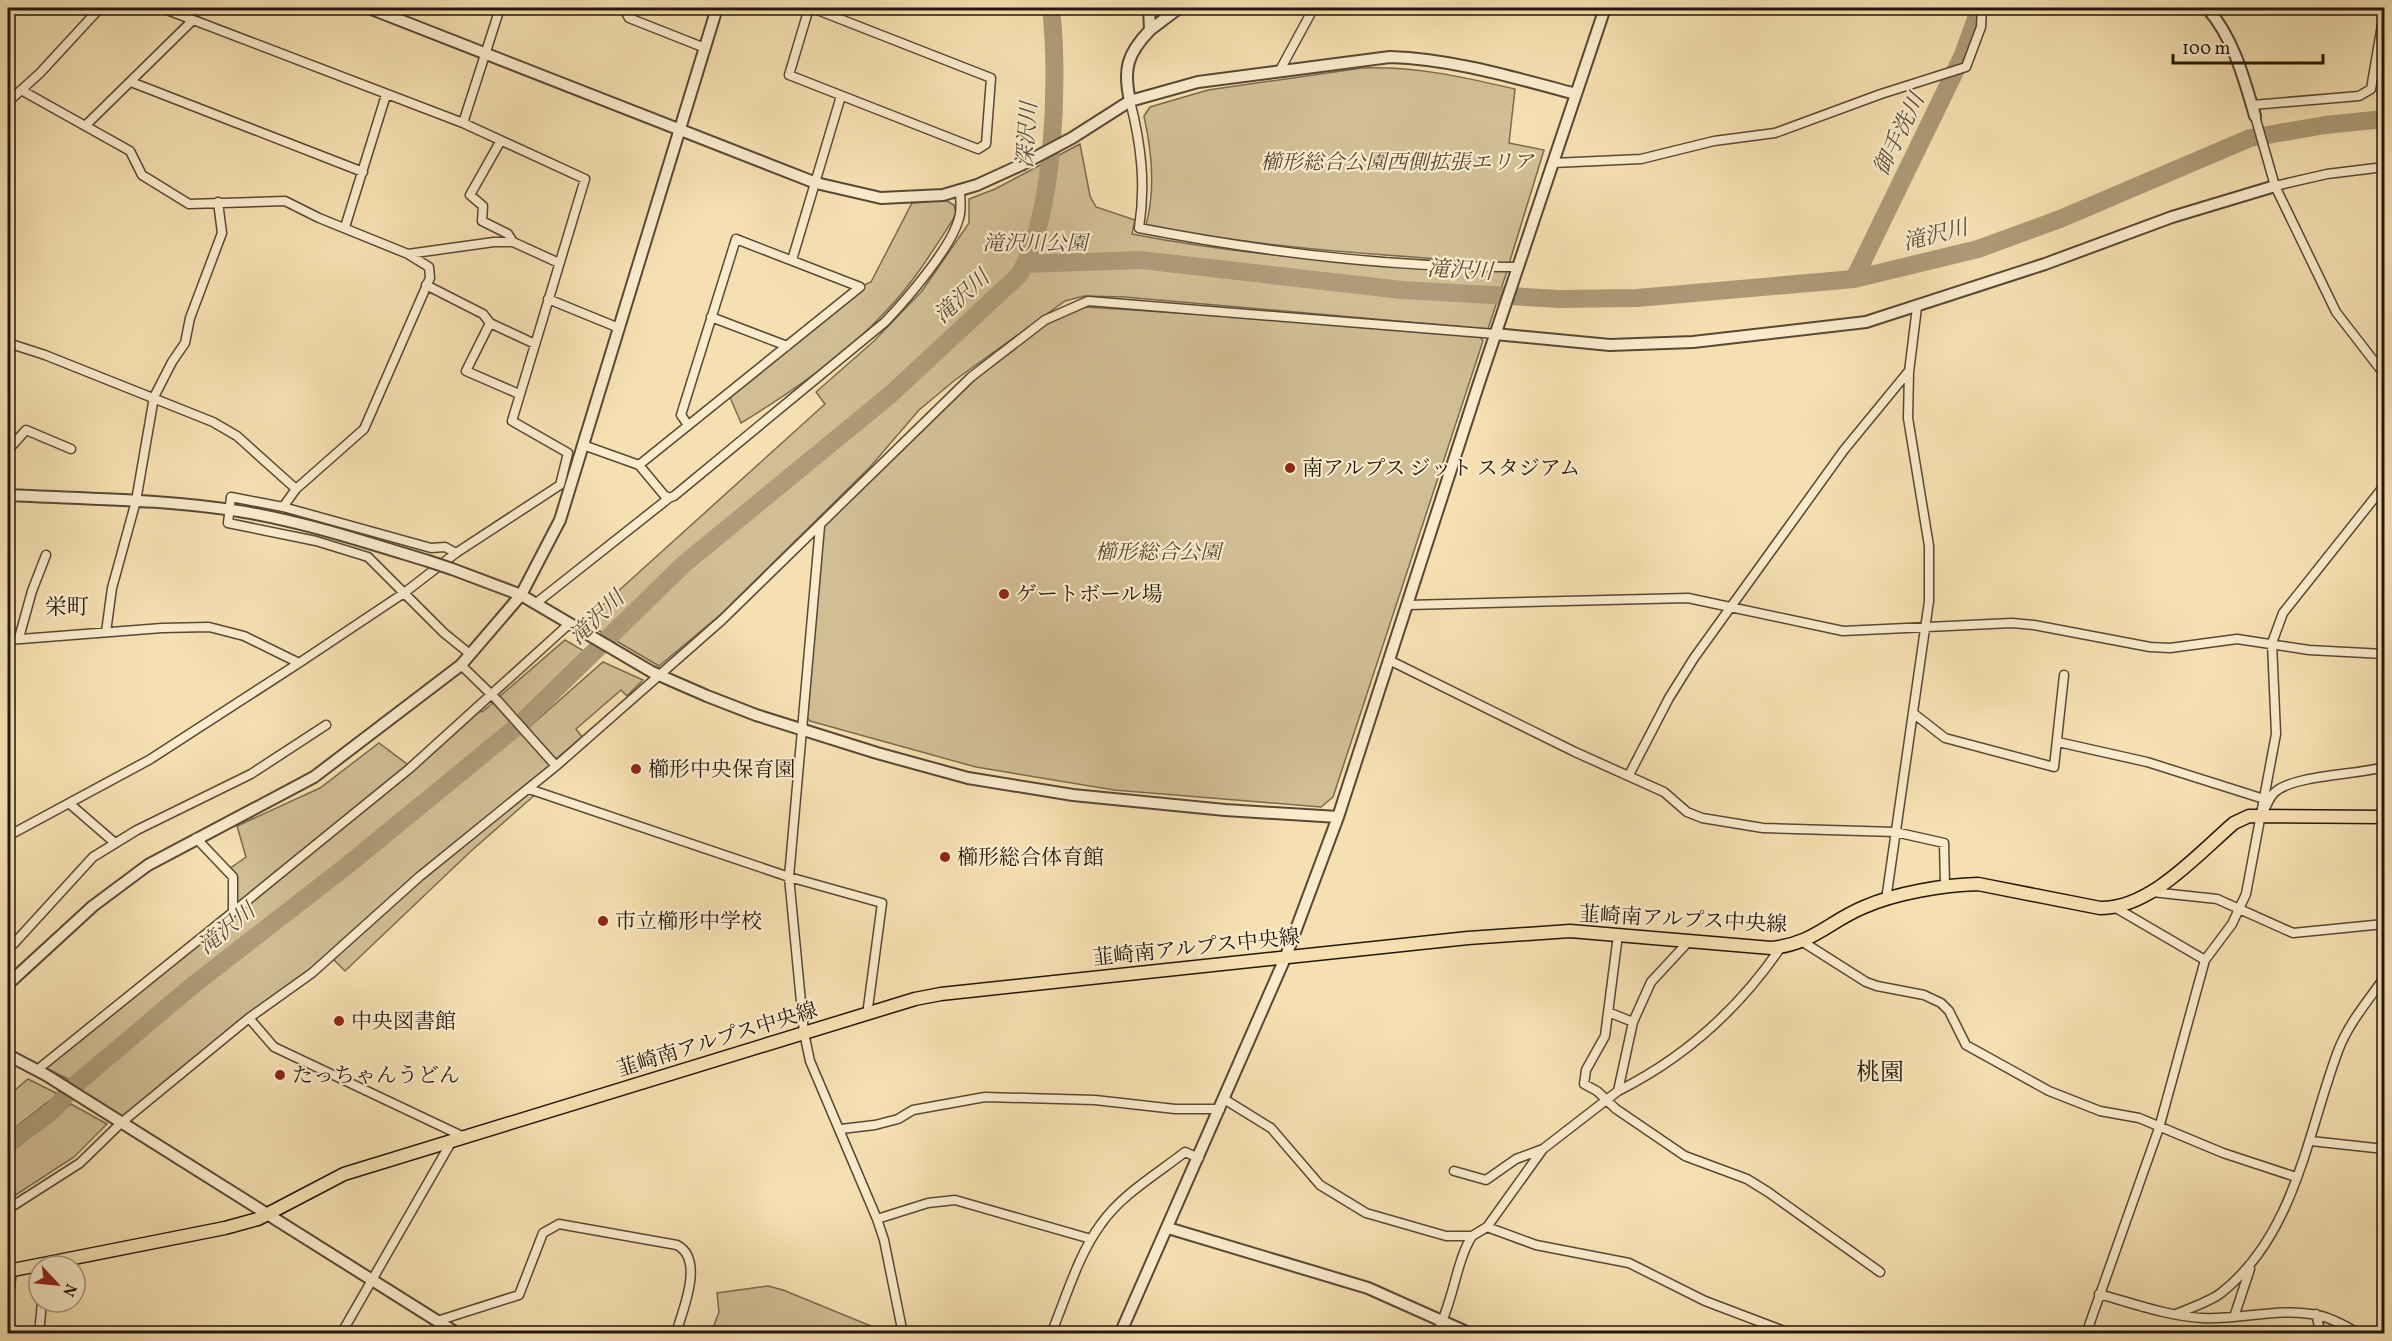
<svg xmlns="http://www.w3.org/2000/svg" width="2392" height="1341" viewBox="0 0 2392 1341" font-family="Vollkorn,'Noto Serif JP',serif">
<style>
.green{fill:#d2be95;stroke:#7a6a50;stroke-width:1.5}
.lines{fill:none;stroke-linecap:round;stroke-linejoin:round}
.river{stroke:#ae9b79;stroke-width:18}
.minor-casing{stroke:#584835;stroke-width:11}
.tertiary-casing{stroke:#584835;stroke-width:14}
.primary-casing{stroke:#23160c;stroke-width:15}
.minor{stroke:#f9ebcc;stroke-width:8}
.tertiary{stroke:#f9ebcc;stroke-width:10}
.primary{stroke:#f6e0b1;stroke-width:12}
.tertiary-bridge-casing{stroke:#584835;stroke-width:14;stroke-linecap:butt}
.tertiary-bridge{stroke:#f9ebcc;stroke-width:10}
.poi-dot{fill:#8f2418;stroke:#f9ebcc;stroke-width:2}
.labels{text-anchor:middle;stroke-width:4.5;stroke-linejoin:round;paint-order:stroke}
.park-label{font-size:21px;font-style:italic;fill:#584835;stroke:#f9ebcc}
.poi-label{font-size:21px;fill:#23160c;stroke:#f9ebcc;text-anchor:start}
.street-label{font-size:21px;fill:#23160c;stroke:#f9ebcc}
.water-label{font-size:22px;font-style:italic;fill:#5b4b38;stroke:#f9ebcc}
.neighbourhood-label{font-size:22px;fill:#23160c;stroke:#f9ebcc}
.quarter-label{font-size:24px;fill:#23160c;stroke:#f9ebcc}
</style>
<rect width="100%" height="100%" fill="#f6e0b1"/>
<filter id="stains"><feTurbulence type="fractalNoise" baseFrequency=".00333" numOctaves="4"/><feColorMatrix values="0 0 0 0 .2 0 0 0 0 .09 0 0 0 0 .02 0 0 0 .5 -.17"/></filter>
<radialGradient id="worn" r=".72"><stop offset=".6" stop-color="#630" stop-opacity="0"/><stop offset="1" stop-color="#630" stop-opacity=".3"/></radialGradient>
<path class="green" d="M1362,68C1416,66 1463,77 1515,89L1509,143L1544,150L1509,264C1387,255 1266,249 1146,225C1156,189 1152,152 1144,116L1150,107L1208,90Z
M1080,144L1090,196L1096,207L1135,220L1132,234C1255,258 1382,265 1507,271L1488,329L1124,297L1084,296L1065,301L955,380L919,410L870,467L720,615L659,666L584,622L825,404L816,392L874,341L922,291L969,223V199L995,189Z
M945,200L954,205L956,213L952,221C932,252 913,283 887,310C847,354 792,392 741,423L729,395L860,287L871,282L912,203Z
M1086,307L1286,320L1480,337L1483,341L1333,797L1321,807L1114,790L976,767L810,721L806,717L824,525L930,419L987,369L1057,316Z
M565,640L589,654L517,717L498,698Z
M603,662L643,680L627,696L621,690L576,729L582,737L556,759L528,728Z
M493,703L511,723L241,945L236,941L230,952L72,1081L46,1068L236,913L229,869L246,857L237,826L320,788L379,743L411,767L474,710L482,712Z
M526,731L556,766L316,969L121,1123L69,1090L185,992L339,871L458,772L502,739Z
M530,791L536,794L470,852L345,971L332,958L419,880Z
M28,1079L58,1094L8,1133V1096Z
M71,1104L107,1124L74,1157L8,1200V1152L46,1126L48,1121Z
M768,1286L783,1290L888,1333H711L719,1312L717,1293Z"/>
<g class="lines">
<path class="river" d="M1025,264L1141,260L1402,290L1559,299L1637,298L1854,279L1978,249L2060,219L2250,138L2325,125L2384,119
M1854,279L1962,57L1976,19V8
M8,1144L52,1111L76,1084L192,986L349,864L520,724L684,564L891,394L1019,275C1055,214 1059,78 1051,8"/>
<g class="minor-casing">
<path id="minor" d="M809,8L789,75L978,149L986,144L991,78L812,8
M625,11L629,18L705,48
M1280,70L1312,11L1317,8
M131,82L363,172
M21,90L130,151L142,175L189,204L285,201L319,218L408,254L429,267L430,278L364,429L296,489L283,507
M1130,101C1141,144 1146,184 1139,228C1263,252 1392,268 1518,267
M8,102L40,73L100,8
M2252,105L2359,96L2371,89L2384,13
M2255,116L2275,186L2336,312L2384,374
M463,123L500,8
M85,126L193,20
M500,142L470,195L483,206L482,221L508,234L513,242
M1553,163L1641,159L1714,141L1775,133L1881,94L1966,67L1981,27L1982,8
M2275,186L2327,174L2384,167
M345,227L386,95
M408,254L494,242H513L559,263
M792,260L841,96
M426,285L483,314L490,323
M548,299L619,328
M711,317L787,346
M8,343L45,355L213,422L237,436L296,489
M519,394L466,371L490,323L535,344
M583,445L639,465L664,495L669,498L674,496L885,322C906,300 952,247 959,218C962,209 960,199 960,190
M8,450L26,430L71,449
M639,465L860,287L736,239L681,415L688,425
M820,526L789,877L804,1033L810,1061L877,1219L884,1240L903,1334
M456,553L445,547L431,548L283,507L231,497L228,523L316,541L368,557L444,633L470,654
M535,604L669,498
M1408,605L1688,598L1843,631L2012,623L2034,625L2150,647L2170,648L2237,639L2309,650L2384,654
M106,632L112,588L136,501L154,397L172,362L185,343L190,318L222,233L218,202
M19,638L32,591L46,555
M8,640L162,628L209,627L244,636L299,663
M1389,660L1575,752L1664,792L1687,812L1702,818L1763,828L1895,832L1944,843L1945,886
M461,665L498,701L556,766
M1913,713L1945,738L2054,767L2064,675
M2058,742L2147,762L2264,799
M1629,775L1669,698L1694,658L1844,450L1908,372
M529,789L789,877L882,903L867,1015
M70,804L115,843
M2264,810C2267,805 2269,798 2274,793C2292,775 2357,775 2384,767
M8,836L149,760L299,663L404,593L456,553L560,485L568,453L512,421L585,179L463,123L162,8
M2152,892L2217,899L2293,933L2384,924
M1886,900L1929,601V546L1908,418L1909,372L1917,307
M2116,908L2205,960
M233,912L409,769L569,624
M1618,935L1605,1036L1586,1070L1584,1084L1597,1091L1616,1109L1685,1156L1747,1179L1768,1192L1880,1272
M1803,942L1866,982L1877,986L1924,995L1941,1003L1949,1011L1966,1045L2049,1091L2100,1111L2139,1118L2223,1153L2296,1177
M8,950L93,857L137,830L251,774L326,725
M1608,1012L1633,1022
M249,1018L274,1047L462,1136
M37,1070L233,912V877L196,838
M1618,1091C1686,1057 1738,1010 1781,947
M1224,1099L1271,1128L1320,1185L1366,1213L1446,1236H1472L1487,1227L1543,1149L1618,1091L1633,1022L1651,982L1689,941
M841,1129L875,1125L898,1119L913,1110L985,1097L1095,1100L1175,1109H1220
M2311,1141L2384,1149
M1454,1171L1486,1180L1516,1159L1543,1149
M8,1209L80,1163L121,1123L249,1018L312,973L419,877L556,766L722,620L971,377L1045,320L1088,301L1495,334
M877,1219L928,1203L955,1200L1091,1239
M1487,1227L1536,1245L1629,1263L1705,1301L1792,1334
M2099,1294C2132,1303 2167,1316 2202,1318C2240,1320 2280,1307 2317,1315C2332,1318 2346,1326 2359,1334
M8,1304L12,1270
M2176,1314C2190,1308 2209,1302 2221,1293C2295,1235 2307,1134 2338,1051C2348,1024 2368,1001 2384,978
M2316,1314L2321,1334
M2234,1317L2250,1269
M437,1321L519,1295L543,1233L559,1224L677,1245C704,1259 684,1307 677,1330L680,1334
M39,1334L42,1302
M341,1334L453,1139
M1051,1334C1066,1298 1078,1255 1101,1224C1122,1194 1157,1174 1185,1152L1199,1158
M1436,1334C1453,1304 1456,1261 1472,1236
M2086,1334L2159,1128L2205,960L2232,924L2246,894L2276,734L2272,643L2283,613L2384,486"/>
</g>
<g class="tertiary-casing">
<path id="tertiary" d="M369,8L816,183L881,198L943,195L977,185L1021,165L1072,138L1130,101L1198,82L1390,57C1454,59 1515,78 1576,94
M2207,8C2233,37 2244,78 2255,116
M1150,30L1179,8
M1130,101C1123,69 1127,54 1150,30L1149,8
M1495,334L1610,345L1693,342L1866,322L2045,264L2172,217L2275,186
M8,495C86,499 167,499 245,512C308,523 369,543 431,562
M452,569L521,595L652,672L707,696L756,715L877,753L968,778L1073,795L1225,810L1338,817
M8,984L93,906L148,865L314,777L461,665L521,595L560,520L717,8
M8,1055L46,1075L458,1334
M1168,1228L1368,1288L1471,1334
M1120,1334L1286,956L1338,817L1479,383L1605,8"/>
</g>
<g class="primary-casing">
<path id="primary" d="M8,1271L225,1228L258,1219L344,1174L915,999L941,994L1468,938L1570,931L1771,948C1813,944 1828,922 1864,907C1896,893 1943,885 1978,884L2100,908C2150,909 2198,854 2234,823L2249,816L2384,817"/>
</g>
<use href="#minor" class="minor"/>
<use href="#tertiary" class="tertiary"/>
<use href="#primary" class="primary"/>
<g class="tertiary-bridge-casing">
<path id="tertiary-bridge" d="M431,562L452,569"/>
</g>
<use href="#tertiary-bridge" class="tertiary-bridge"/>
</g>
<g class="poi-dot">
<circle cx="1290" cy="468" r="6"/>
<circle cx="1004" cy="594" r="6"/>
<circle cx="636" cy="769" r="6"/>
<circle cx="945" cy="857" r="6"/>
<circle cx="603" cy="921" r="6"/>
<circle cx="339" cy="1021" r="6"/>
<circle cx="280" cy="1075" r="6"/>
</g>
<g class="labels">
<g class="park-label">
<text x="1397" y="169">櫛形総合公園西側拡張エリア</text>
<text x="1035" y="250">滝沢川公園</text>
<text x="1158" y="559">櫛形総合公園</text>
</g>
<g class="poi-label">
<text x="1302" y="475">南アルプス ジット スタジアム</text>
<text x="1016" y="601">ゲートボール場</text>
<text x="648" y="776">櫛形中央保育園</text>
<text x="957" y="864">櫛形総合体育館</text>
<text x="615" y="928">市立櫛形中学校</text>
<text x="351" y="1028">中央図書館</text>
<text x="292" y="1082">たっちゃんうどん</text>
</g>
<g class="street-label">
<text transform="translate(1683 919) rotate(3)" y="7">韮崎南アルプス中央線</text>
<text transform="translate(1196 947) rotate(-6)" y="7">韮崎南アルプス中央線</text>
<text transform="translate(717 1039) rotate(-17)" y="7">韮崎南アルプス中央線</text>
</g>
<g class="water-label">
<text transform="translate(1898 134) rotate(-64)" y="8">御手洗川</text>
<text transform="translate(1026 135) rotate(-86)" y="8">深沢川</text>
<text transform="translate(1935 234) rotate(-14)" y="8">滝沢川</text>
<text transform="translate(1460 269) rotate(3)" y="8">滝沢川</text>
<text transform="translate(961 296) rotate(-43)" y="8">滝沢川</text>
<text transform="translate(596 617) rotate(-44)" y="8">滝沢川</text>
<text transform="translate(226 928) rotate(-39)" y="8">滝沢川</text>
</g>
<g class="neighbourhood-label">
<text x="67" y="614">栄町</text>
</g>
<g class="quarter-label">
<text x="1880" y="1080">桃園</text>
</g>
</g>
<rect width="2392" height="1341" fill="none" stroke="#f6e0b1" stroke-width="30"/>
<rect x="9" y="9" width="2374" height="1323" fill="none" stroke="#23160c" stroke-width="3"/>
<rect x="15" y="15" width="2362" height="1311" fill="none" stroke="#23160c" stroke-width="1.5"/>
<g transform="translate(57 1284) rotate(116)"><circle r="28" fill="#f9ebcc" stroke="#a3967f" stroke-width="1.5"/>
<path d="M0-4.5L10 22L0 15L-10 22Z" fill="#8f2418"/>
<text y="-9" font-size="16" font-weight="bold" text-anchor="middle" fill="#23160c">N</text>
</g>
<path d="M2173 54v9h150v-9" fill="none" stroke="#23160c" stroke-width="3"/>
<text x="2182" y="54" font-size="18" fill="#23160c" stroke="#f9ebcc" stroke-width="4.5" paint-order="stroke">100 m</text>
<rect width="100%" height="100%" filter="url(#stains)"/>
<rect width="100%" height="100%" fill="url(#worn)"/>
</svg>
